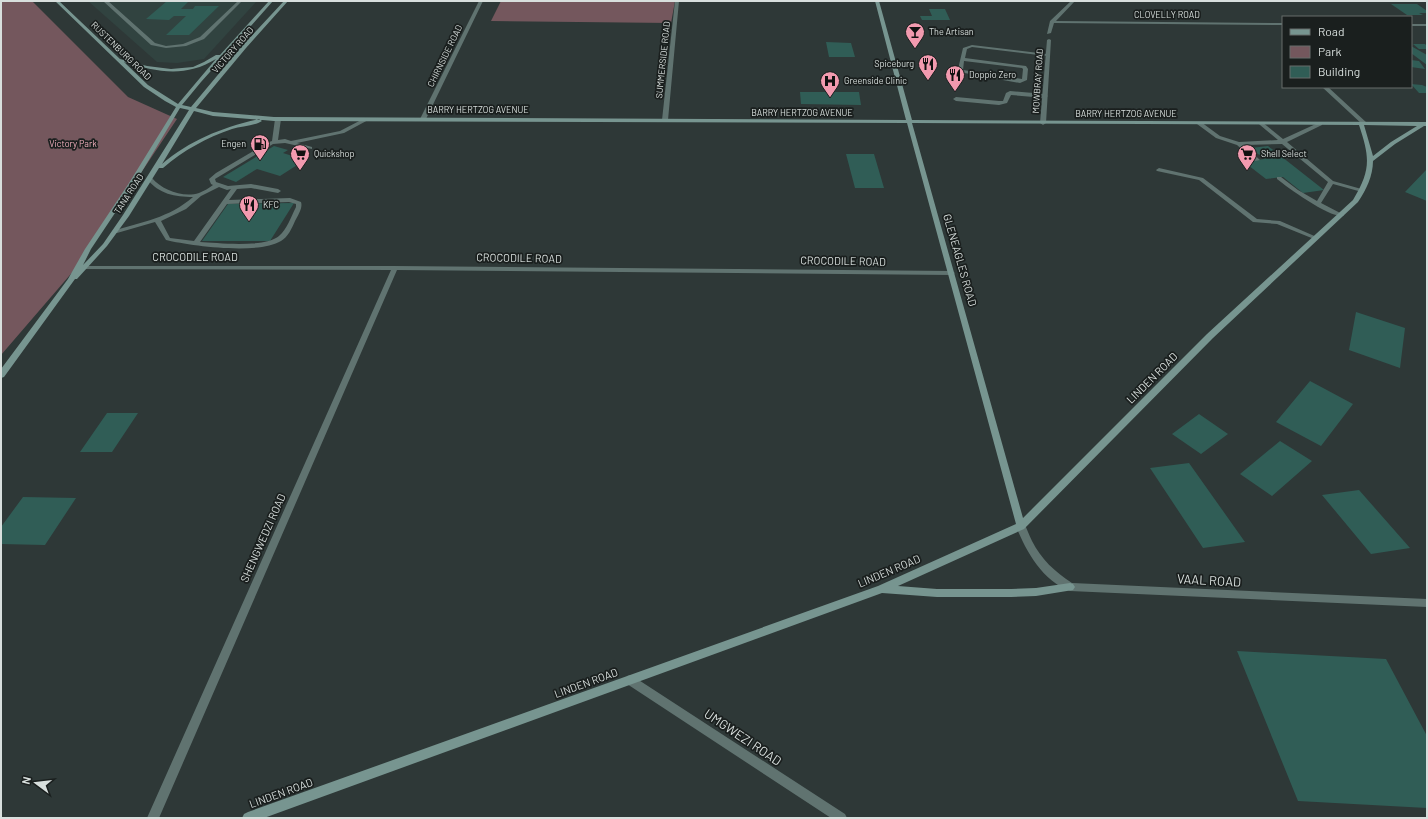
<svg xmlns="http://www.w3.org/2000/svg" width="1428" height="819" viewBox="0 0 1428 819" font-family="Barlow,sans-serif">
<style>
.built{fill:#314340}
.green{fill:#74575d}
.building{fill:#305d56}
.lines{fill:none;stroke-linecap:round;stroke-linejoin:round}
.lane{fill:#607370;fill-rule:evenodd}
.street{fill:#607370;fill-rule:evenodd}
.secondary{fill:#779590;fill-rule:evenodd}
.labels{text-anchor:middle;stroke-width:3.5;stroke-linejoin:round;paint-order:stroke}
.far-street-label{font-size:9px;fill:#d8dfdd;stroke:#1a1f1e}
.far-poi-label{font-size:9px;fill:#d8dfdd;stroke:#1a1f1e;text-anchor:start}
.far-park-label{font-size:9px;fill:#f2afbd;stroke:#1a1f1e}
.street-label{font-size:11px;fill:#d8dfdd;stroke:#1a1f1e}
.near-street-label{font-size:13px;fill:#d8dfdd;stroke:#1a1f1e}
</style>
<rect width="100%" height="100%" fill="#2e3837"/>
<path class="built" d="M88,1H257L204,59L177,63L157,62Z"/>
<path class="green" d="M1,1H32L128,97L177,119L82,261L1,355Z
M501,1H675L671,23L491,21Z"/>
<path class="building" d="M167,1H189L181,9H193L195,6H219L189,35H166L186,16H174L169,20L146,19Z
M1391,4H1417L1427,11V13H1419L1423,15H1407Z
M929,9H945L950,20H922L920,16H932Z
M826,42L851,43L855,57H829Z
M1413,44H1425L1427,46V49H1419Z
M1411,46L1427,55V65L1411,53Z
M1411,60L1419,61L1425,69L1411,67Z
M1411,84L1422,85L1427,87V93H1419Z
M800,92H859L861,105L801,104Z
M274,146L288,150L283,153L305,160L280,176L257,169L236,182L223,177Z
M1268,146L1324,190L1303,193L1283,177L1266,179L1244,162L1264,159L1251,148Z
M846,154H874L884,188H855Z
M1427,169V201L1405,192Z
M294,203L270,241H202L228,204Z
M1356,312L1405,328L1400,368L1349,350Z
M1310,381L1353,404L1321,446L1276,422Z
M107,413H138L112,452H80Z
M1199,414L1228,434L1201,454L1172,434Z
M1280,441L1312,461L1272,496L1240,474Z
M1189,463L1245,542L1203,548L1150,468Z
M1359,490L1410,548L1371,554L1322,495Z
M23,497L76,498L45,545L1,544V527Z
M1237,651L1386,659L1427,736V808L1298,801Z"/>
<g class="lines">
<path class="lane" d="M972,45L1047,54L1049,55L1047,56L972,47L967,49L965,58L1026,66L1028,69L1027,80L1020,83L959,72V65L963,48ZM964,61L1022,68L1023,69L1022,79L963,70Z
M1322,87H1328L1367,123V125H1363Z
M1010,91L1045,94L1048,96L1045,98L1011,95L1007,103L999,105L956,101L953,99L956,97L999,101H1003L1006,93Z
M278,117L281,119L278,140L285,139L291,141L340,131L365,118L370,119L344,133L297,143L312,147V149L285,143L273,144L215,179L216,182L228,186L251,184L278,189L281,191L278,193L251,188L237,189L229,200L290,198L301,202C303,208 298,215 295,221C292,228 288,237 281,241C258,255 191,246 166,240L155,222L117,233H113V231C142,222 169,218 193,197C175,197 159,194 147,179L148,178H152C162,190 183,198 199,193C204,191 209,188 213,185L211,184L209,179L216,173L269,142L272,141L275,119ZM219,187L227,190L231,189L194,241L170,238L161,221L186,209L201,196ZM289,202L296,204V207C291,217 287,229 279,236C265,248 218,243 200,242L227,204Z
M1197,122H1201L1220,136L1239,142L1278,140L1260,125L1259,124L1262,122L1283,139L1318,123H1322V125L1287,142L1333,181L1365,190L1362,192L1333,184L1321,203L1344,215L1343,216C1330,218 1288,188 1277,179V177H1281L1298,190L1317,201L1328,182L1282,144L1244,145L1260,160L1255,161L1237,145L1216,138L1197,124Z
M1159,168L1203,178L1257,219L1280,221L1319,238L1316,240L1314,239L1277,224L1253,222L1199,180L1157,171L1156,170Z"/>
<path class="street" d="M103,1H108L155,43L166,46L183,44L200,37L238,1H242L204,39L186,46L166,48L151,45Z
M479,1H483L426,119L421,120L420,119Z
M675,1H679L668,120L665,122L662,120Z
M1071,1H1075L1056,21L1283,23V25L1054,23L1051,33L1047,34L1050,21Z
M1411,24H1427V26H1411Z
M1049,39L1051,40L1046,123L1043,125L1040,123L1047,40Z
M77,266H395L952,271L955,273L952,275L397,270L159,818H147L391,270L75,269V267Z
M1021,522L1024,523C1027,529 1029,535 1032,541C1041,559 1055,572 1072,583L1427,599V607L1070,591C1043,581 1026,552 1016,526L1018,523Z
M631,675L845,814L847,818H831L627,684L626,680L627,676Z"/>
<path class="secondary" d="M55,1H59L120,59L147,66L171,69L193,67L204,62L216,55H220L269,1H273L201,82L182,105L191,107L242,46L284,1H288L246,48L196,108L213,112L274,117L906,120L875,1H879L912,120L1427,122V126H1424L1395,144L1373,161C1373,176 1366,190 1358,202L1213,338L1024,529L898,586L937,589H1011L1036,588L1070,583L1073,584L1075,587L1073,590L1036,596L1011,597H937L882,593L264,818H242L244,814L248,812L878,586L1016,524L907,123L274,121L213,116L194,111L162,164C190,140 223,127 259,119L262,121C254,126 241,126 232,129C206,138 184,150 163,168H159L129,216L107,246L77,279H75L4,377L1,378V369L68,279L85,249L129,183L176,107L165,101L144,87ZM216,59L178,104L148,85L124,62C157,72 185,78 216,59ZM180,108L189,110L123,215L103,244L83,265L91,249L135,183ZM912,123L1359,125C1370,158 1371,170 1353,200L1207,334L1023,518ZM1364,125L1417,126L1391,142L1373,156Z"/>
</g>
<defs>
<g id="bar-pin" transform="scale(1)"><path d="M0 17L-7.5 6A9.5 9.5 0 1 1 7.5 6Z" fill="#f29aaf" stroke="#1a1f1e"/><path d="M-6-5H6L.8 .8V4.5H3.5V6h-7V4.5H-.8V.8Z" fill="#111"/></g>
<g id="restaurant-pin" transform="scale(1)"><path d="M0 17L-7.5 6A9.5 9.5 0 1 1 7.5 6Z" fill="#f29aaf" stroke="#1a1f1e"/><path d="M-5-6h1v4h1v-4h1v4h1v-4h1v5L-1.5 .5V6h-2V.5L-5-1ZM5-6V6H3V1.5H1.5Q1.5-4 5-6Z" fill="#111"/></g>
<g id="hospital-pin" transform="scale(1)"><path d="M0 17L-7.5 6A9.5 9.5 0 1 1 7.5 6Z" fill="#f29aaf" stroke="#1a1f1e"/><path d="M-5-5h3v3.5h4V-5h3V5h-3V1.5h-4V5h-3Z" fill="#111"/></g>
<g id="fuel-pin" transform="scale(1)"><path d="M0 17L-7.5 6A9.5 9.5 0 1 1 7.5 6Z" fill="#f29aaf" stroke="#1a1f1e"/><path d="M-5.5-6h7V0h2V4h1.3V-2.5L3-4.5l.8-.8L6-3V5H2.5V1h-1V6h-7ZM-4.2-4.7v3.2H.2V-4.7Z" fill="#111"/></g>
<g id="supermarket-pin" transform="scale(1)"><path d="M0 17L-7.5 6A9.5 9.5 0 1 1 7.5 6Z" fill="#f29aaf" stroke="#1a1f1e"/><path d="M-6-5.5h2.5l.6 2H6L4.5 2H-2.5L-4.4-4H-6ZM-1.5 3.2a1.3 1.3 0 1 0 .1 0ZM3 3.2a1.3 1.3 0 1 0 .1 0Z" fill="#111"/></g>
</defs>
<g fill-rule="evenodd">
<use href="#bar-pin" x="915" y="32"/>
<use href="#restaurant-pin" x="928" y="64"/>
<use href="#restaurant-pin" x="955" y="75"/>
<use href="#hospital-pin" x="830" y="81"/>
<use href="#fuel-pin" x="260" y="144"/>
<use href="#supermarket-pin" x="300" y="154"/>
<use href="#supermarket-pin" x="1247" y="154"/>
<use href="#restaurant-pin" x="249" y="205"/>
</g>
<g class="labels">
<g class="far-street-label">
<text x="1167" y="18">CLOVELLY ROAD</text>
<text transform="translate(233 50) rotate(-49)" y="3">VICTORY ROAD</text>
<text transform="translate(121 51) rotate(44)" y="3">RUSTENBURG ROAD</text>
<text transform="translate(445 56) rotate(-64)" y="3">CHIRNSIDE ROAD</text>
<text transform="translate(663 60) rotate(-84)" y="3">SUMMERSIDE ROAD</text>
<text transform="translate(1038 81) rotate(-86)" y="3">MOWBRAY ROAD</text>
<text x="478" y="113">BARRY HERTZOG AVENUE</text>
<text x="802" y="116">BARRY HERTZOG AVENUE</text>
<text x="1126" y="117">BARRY HERTZOG AVENUE</text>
<text transform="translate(129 194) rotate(-57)" y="3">TANA ROAD</text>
</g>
<g class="far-poi-label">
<text x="929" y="35">The Artisan</text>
<text x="914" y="67" text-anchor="end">Spiceburg</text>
<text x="969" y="78">Doppio Zero</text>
<text x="844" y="84">Greenside Clinic</text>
<text x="246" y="147" text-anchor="end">Engen</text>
<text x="314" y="157">Quickshop</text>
<text x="1261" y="157">Shell Select</text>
<text x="263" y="208">KFC</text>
</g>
<g class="far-park-label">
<text x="73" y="147">Victory Park</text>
</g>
<g class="street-label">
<text x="195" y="261">CROCODILE ROAD</text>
<text transform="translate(519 258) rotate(1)" y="4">CROCODILE ROAD</text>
<text transform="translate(960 260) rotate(74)" y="4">GLENEAGLES ROAD</text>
<text transform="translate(843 261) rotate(1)" y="4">CROCODILE ROAD</text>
<text transform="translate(1152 378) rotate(-45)" y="4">LINDEN ROAD</text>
<text transform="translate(263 538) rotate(-66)" y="4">SHENGWEDZI ROAD</text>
<text transform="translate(889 571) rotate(-23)" y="4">LINDEN ROAD</text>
<text transform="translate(586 683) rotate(-20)" y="4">LINDEN ROAD</text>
<text transform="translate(281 793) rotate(-20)" y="4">LINDEN ROAD</text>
</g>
<g class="near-street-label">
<text transform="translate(1209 580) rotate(3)" y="5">VAAL ROAD</text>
<text transform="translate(743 737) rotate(34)" y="5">UMGWEZI ROAD</text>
</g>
</g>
<rect width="1428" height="819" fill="none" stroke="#d8dfdd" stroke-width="4"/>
<rect x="1282" y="16" width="130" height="72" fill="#1a1f1e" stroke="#666c6a"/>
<rect x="1290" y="29" width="20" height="6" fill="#779590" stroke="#666c6a"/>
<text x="1318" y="36" font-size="12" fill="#d8dfdd">Road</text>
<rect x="1290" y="46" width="20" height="12" fill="#74575d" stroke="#666c6a"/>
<text x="1318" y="56" font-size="12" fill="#d8dfdd">Park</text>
<rect x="1290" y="66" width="20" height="12" fill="#305d56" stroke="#666c6a"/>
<text x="1318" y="76" font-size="12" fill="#d8dfdd">Building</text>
<g transform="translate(36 783) rotate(285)" stroke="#1a1f1e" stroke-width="3" paint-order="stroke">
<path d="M0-3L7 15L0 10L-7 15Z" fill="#d8dfdd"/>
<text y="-6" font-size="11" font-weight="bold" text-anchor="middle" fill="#d8dfdd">N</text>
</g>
</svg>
